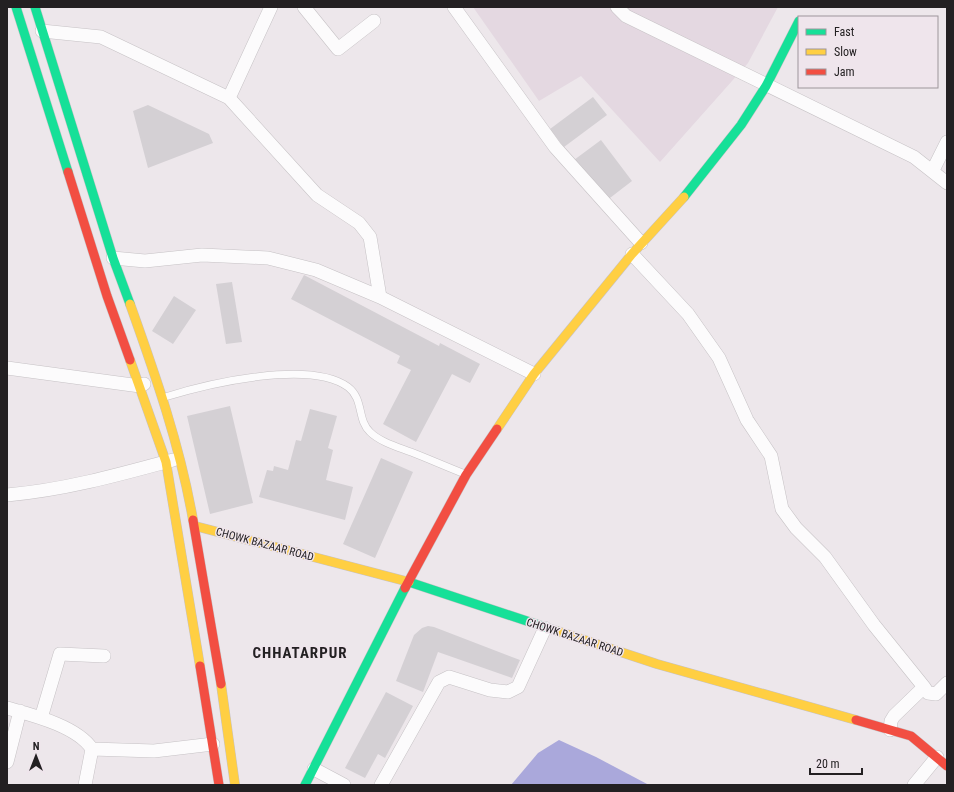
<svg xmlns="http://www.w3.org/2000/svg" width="954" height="792" viewBox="0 0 954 792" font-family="'Roboto Condensed',sans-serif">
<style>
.built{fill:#e4d8e1}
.water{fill:#aaa8db}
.building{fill:#d4d0d4}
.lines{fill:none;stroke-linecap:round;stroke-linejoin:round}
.lane-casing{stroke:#c6c2c5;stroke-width:8}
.street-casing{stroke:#c6c2c5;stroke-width:14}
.fast-casing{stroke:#c6c2c5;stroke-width:10}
.slow-casing{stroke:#c6c2c5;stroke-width:10}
.jam-casing{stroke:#c6c2c5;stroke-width:10}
.lane{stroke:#fcfbfc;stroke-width:7}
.street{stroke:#fcfbfc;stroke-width:13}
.fast{stroke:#16e098;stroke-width:9}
.slow{stroke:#ffcf43;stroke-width:9}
.jam{stroke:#f24e42;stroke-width:9}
.labels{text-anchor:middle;stroke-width:3;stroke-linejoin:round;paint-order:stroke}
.street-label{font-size:11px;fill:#232022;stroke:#efe5ec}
.district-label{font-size:15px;font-weight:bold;letter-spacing:1px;fill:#232022;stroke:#efe5ec}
</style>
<rect width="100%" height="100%" fill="#ede7eb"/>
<path class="built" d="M473,7H778L748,63L660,162L581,76L539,101Z"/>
<path class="water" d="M559,740L596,757L649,785H511L538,753Z"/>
<path class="building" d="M593,97L607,115L564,147L550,129Z
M148,105L209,134L213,143L148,168L133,111Z
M601,140L632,181L606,201L574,160Z
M304,275L439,346L440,343L480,364L470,383L452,374L416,442L383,424L411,370L397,363L400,356L291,299Z
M232,282L242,342L226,344L216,284Z
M174,296L196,310L173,344L152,331Z
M230,406L253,503L210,514L187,416Z
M310,409L337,416L328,448L333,450L326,480L353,487L345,520L259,497L267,470L273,471L274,466L288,470L296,440L301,441Z
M381,458L413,472L375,558L343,544Z
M428,626L434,627L520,660L512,678L438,652L423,692L396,681L414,635L422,628Z
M386,692L413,706L385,758L378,754L365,778L345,768Z"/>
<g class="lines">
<g class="lane-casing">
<path id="lane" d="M165,397C207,384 310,359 348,387C364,399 357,420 370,432C380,442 398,447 411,452C429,459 447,467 465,474"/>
</g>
<g class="street-casing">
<path id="street" d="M304,7L338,49L374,21
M454,7L555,147L641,243
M617,7L626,16L914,157L947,183
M42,31L101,37L229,98L317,195L359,223L370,237L380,297L534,374
M229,98L271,7
M933,170L947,142
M632,254L688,314L719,358L747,420L771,456L782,509L796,528L825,557L874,625L924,687
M113,258L145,261L202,255L268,258L316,270L380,297
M7,368L140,386L144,384
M7,495C64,490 118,475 173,460
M7,708C32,715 77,726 92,749L85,785
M41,718L60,654L104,656
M890,730L891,721L894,716L924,687L928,693L936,694L947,683
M92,749L154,751L213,744
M7,762L20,711
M314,769L344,785
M381,785L439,682L449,677L490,690L508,692L518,687L545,628
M914,785L937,757"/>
</g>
<g class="fast-casing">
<path id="fast" d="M16,7L68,172
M35,7L113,258L130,304
M684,197L741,125L766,86L799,21
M409,582L557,631
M305,785L405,588"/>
</g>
<g class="slow-casing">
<path id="slow" d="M130,304C155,374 180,445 193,520
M130,360L166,462L200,666
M497,429L534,374L632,254L684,197
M195,526L409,582
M557,631L657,664L856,720
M221,684L235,785"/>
</g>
<g class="jam-casing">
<path id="jam" d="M68,172L107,296L130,360
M193,520L221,684
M405,588L466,475L497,429
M200,666L219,785
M856,720L911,736L947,766"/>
</g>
<use href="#lane" class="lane"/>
<use href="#street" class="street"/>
<use href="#fast" class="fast"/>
<use href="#slow" class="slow"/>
<use href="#jam" class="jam"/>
</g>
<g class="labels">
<g class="street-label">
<text transform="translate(265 544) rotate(15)" y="4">CHOWK BAZAAR ROAD</text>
<text transform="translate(575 637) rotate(18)" y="4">CHOWK BAZAAR ROAD</text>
</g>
<g class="district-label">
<text x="300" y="658">CHHATARPUR</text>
</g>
</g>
<rect width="954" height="792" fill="none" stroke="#232022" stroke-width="16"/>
<rect x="798" y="16" width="140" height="72" fill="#efe5ec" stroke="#9d969b"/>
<rect x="806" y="29" width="20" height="6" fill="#16e098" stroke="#9d969b"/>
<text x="834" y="36" font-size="12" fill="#232022">Fast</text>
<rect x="806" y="49" width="20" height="6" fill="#ffcf43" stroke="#9d969b"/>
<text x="834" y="56" font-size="12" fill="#232022">Slow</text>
<rect x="806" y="69" width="20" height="6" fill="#f24e42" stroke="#9d969b"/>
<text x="834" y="76" font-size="12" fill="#232022">Jam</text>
<g transform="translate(36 756)" stroke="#efe5ec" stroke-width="3" paint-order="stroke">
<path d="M0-3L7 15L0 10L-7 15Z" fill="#232022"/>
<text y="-6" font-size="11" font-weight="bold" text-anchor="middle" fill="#232022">N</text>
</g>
<path d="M810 768v6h52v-6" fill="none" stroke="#232022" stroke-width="2"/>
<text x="816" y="768" font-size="12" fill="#232022" stroke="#efe5ec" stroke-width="3" paint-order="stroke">20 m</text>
</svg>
